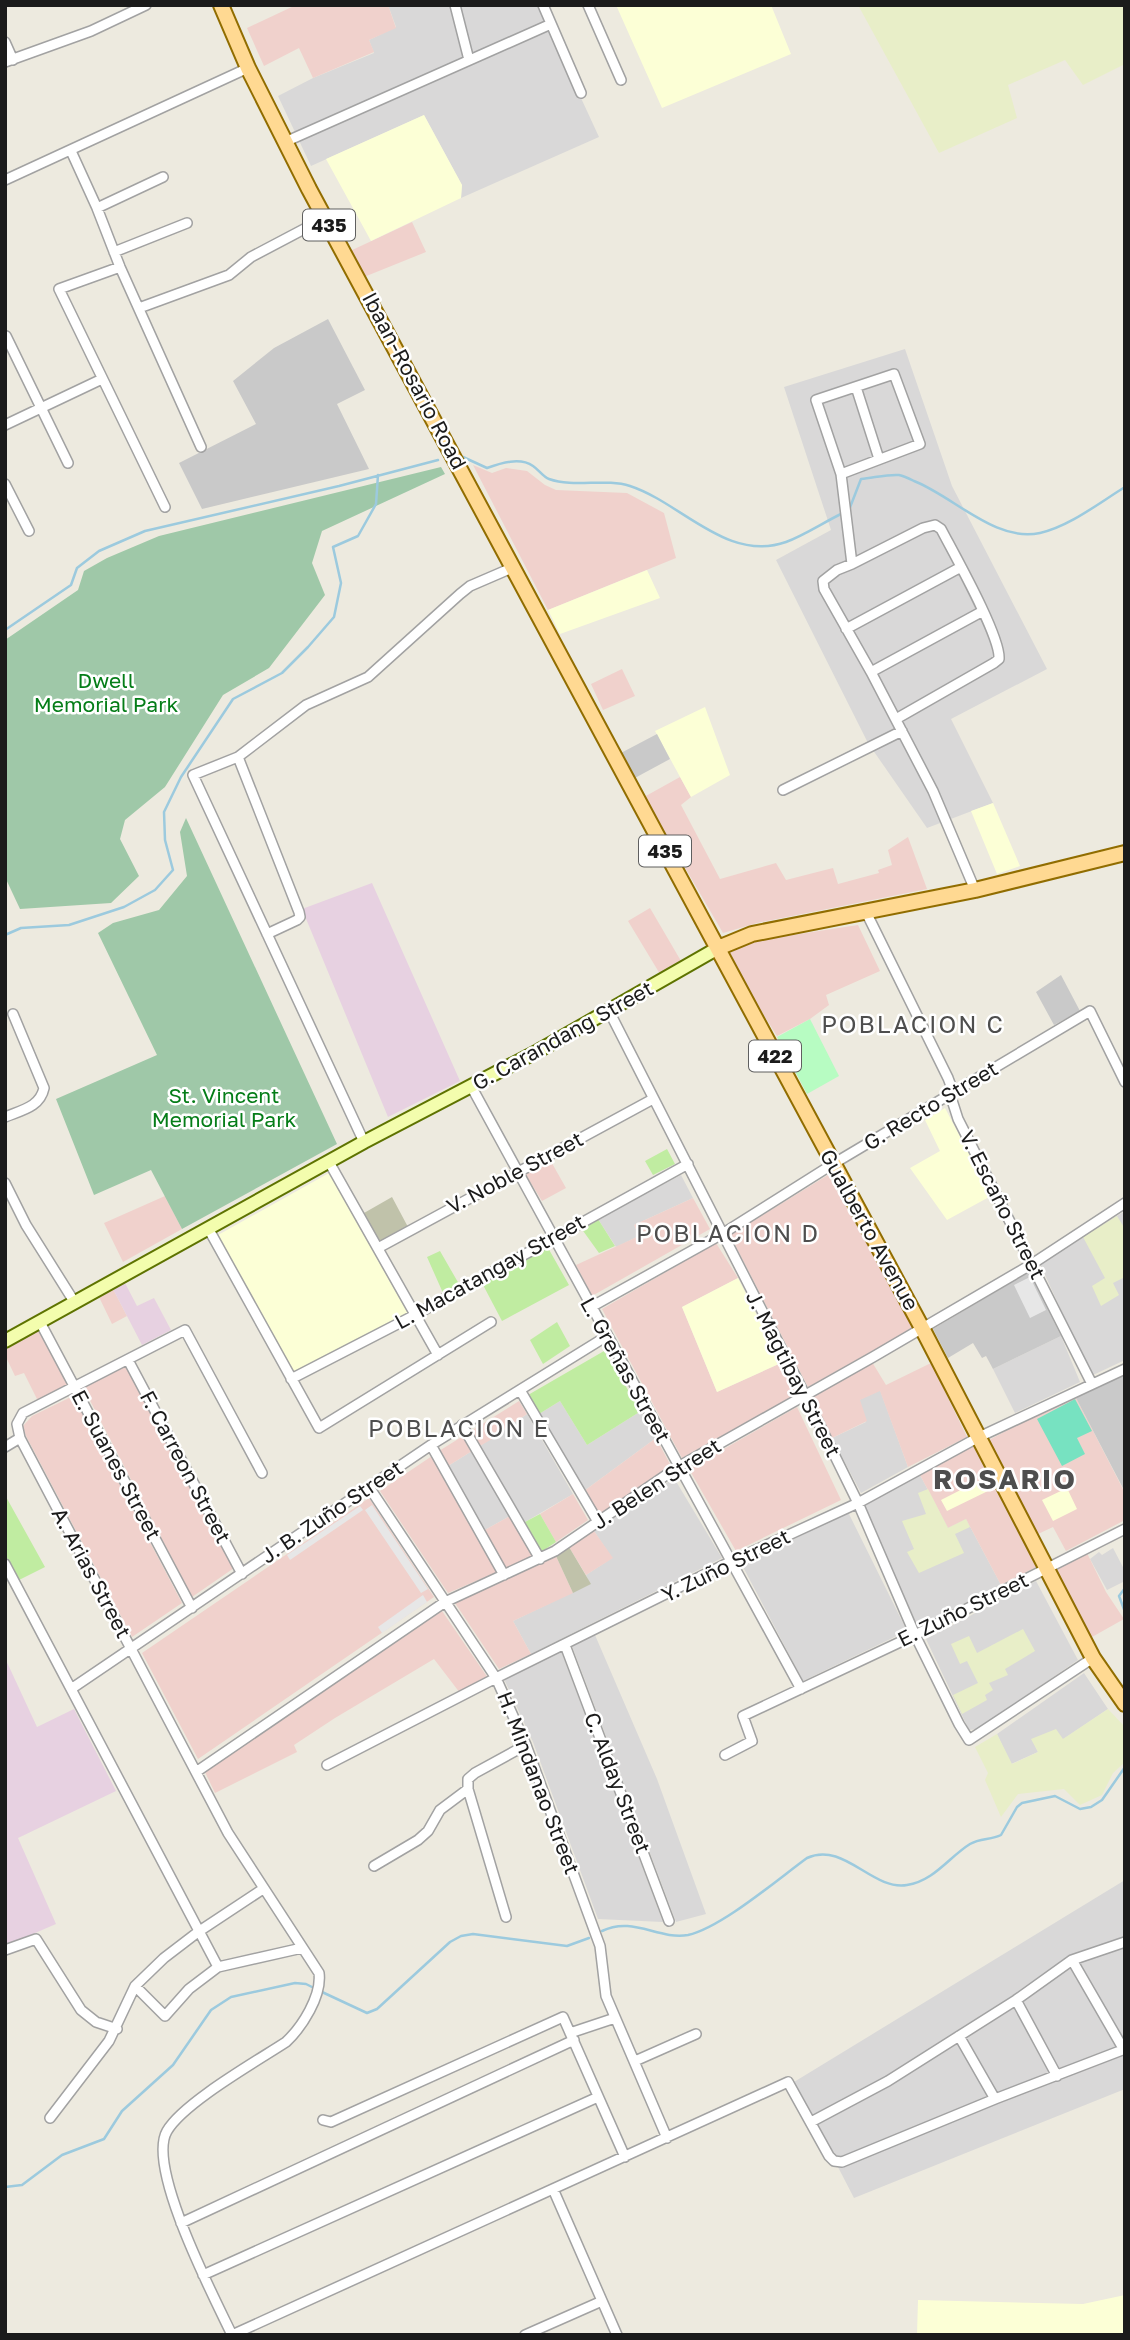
<svg xmlns="http://www.w3.org/2000/svg" width="1130" height="2340" viewBox="0 0 1130 2340" font-family="'Golos Text',sans-serif">
<style>
.residential{fill:#d9d8d8}
.commercial{fill:#f0d1cc}
.industrial{fill:#e7d1e1}
.education{fill:#fcffd6}
.religious{fill:#c9c9c9}
.construction{fill:#c0c2aa}
.farmland{fill:#e8eec8}
.grass{fill:#c0eca1}
.cemetery{fill:#9fc8a8}
.park{fill:#b7fcc2}
.pitch{fill:#77e2c1}
.parking{fill:#e7e7e7}
.lines{fill:none;stroke-linecap:round;stroke-linejoin:round}
.stream{stroke:#9ccade;stroke-width:2.5}
.minor-casing{stroke:#a2a2a2;stroke-width:12}
.secondary-casing{stroke:#5e7300;stroke-width:16}
.primary-casing{stroke:#916d00;stroke-width:18}
.minor{stroke:#fff;stroke-width:9}
.secondary{stroke:#f3fdad;stroke-width:12}
.primary{stroke:#ffd992;stroke-width:14}
.labels{text-anchor:middle;stroke-width:5;stroke-linejoin:round;paint-order:stroke}
.shield{fill:#fff;stroke:#5f5f5f;stroke-width:2}
.shield-label{font-size:19px;font-weight:bold;fill:#1b1b1b}
.street-label{font-size:21px;fill:#1b1b1b;stroke:#fff}
.park-label{font-size:21px;fill:#057d18;stroke:#fff}
.quarter-label{font-size:24px;letter-spacing:2px;fill:#4e4e4e;stroke:#fff}
.district-label{font-size:28px;font-weight:bold;letter-spacing:2px;fill:#4e4e4e;stroke:#fff}
</style>
<rect width="100%" height="100%" fill="#edeadf"/>
<path class="residential" d="M388,5H538L599,137L461,198L462,185L424,115L311,166L278,96L313,78L374,53L369,40L396,27Z
M905,349L952,486L1047,669L951,719L993,803L927,828L868,743L776,560L831,530L784,387Z
M681,1175L693,1198L634,1225L639,1236L616,1247L598,1219Z
M1125,1211V1360L1091,1376L1040,1264Z
M1061,1336L1080,1382L1015,1413L993,1369Z
M880,1390L908,1467L861,1493L832,1438L866,1422L859,1400Z
M560,1401L587,1445L641,1411L656,1438L584,1491L539,1414Z
M527,1414L573,1494L525,1522L480,1446Z
M472,1451L510,1516L483,1531L448,1466Z
M919,1473L948,1528L966,1519L1001,1585L918,1627L864,1506Z
M674,1478L722,1558L531,1654L513,1621L590,1584L586,1575L612,1558L594,1531Z
M848,1512L907,1631L803,1681L742,1565Z
M1113,1548L1125,1571V1581L1107,1590L1090,1559L1099,1552L1102,1555Z
M1036,1581L1078,1660L978,1729L969,1730L926,1639Z
M595,1635L657,1779L706,1914L676,1922L572,1646Z
M561,1651L663,1922L598,1919L533,1742L504,1679Z
M1084,1673L1108,1709L1062,1740L1032,1739L1038,1752L1011,1764L997,1734Z
M1125,1880V2089L854,2198L794,2082Z"/>
<path class="commercial" d="M296,5H388L396,28L369,40L374,52L313,78L299,48L264,66L247,28Z
M412,222L426,252L364,277L348,252Z
M473,465L492,473L506,468L527,471L545,485L556,490L627,493L664,513L676,558L548,610Z
M622,669L635,696L603,710L591,684Z
M680,777L691,797L681,805L720,879L776,863L786,880L833,868L838,884L879,873L878,870L892,865L888,850L908,837L927,889L757,923L723,933L644,797Z
M650,908L681,961L660,974L628,921Z
M858,925L880,971L826,995L829,1005L810,1019L777,1036L755,1001L730,953L754,941Z
M549,1158L566,1188L542,1201L524,1172Z
M828,1175L915,1327L808,1387L730,1235Z
M165,1196L182,1229L123,1262L104,1223Z
M693,1198L710,1229L592,1296L576,1265L639,1236L634,1225Z
M716,1243L738,1278L682,1307L717,1392L781,1363L797,1394L682,1458L602,1309Z
M113,1289L127,1316L112,1324L99,1297Z
M38,1330L68,1386L38,1401L24,1373L15,1376L5,1355V1350Z
M872,1362L886,1385L931,1363L967,1437L908,1467L880,1391L860,1400L867,1421L832,1438L811,1396Z
M126,1365L234,1568L192,1597L83,1387Z
M73,1396L182,1603L132,1637L26,1436L23,1426L32,1416Z
M1076,1398L1125,1493V1520L1066,1551L1053,1527L1038,1534L989,1440L1034,1416Z
M519,1401L527,1414L503,1430L504,1432L480,1446L471,1431Z
M797,1407L841,1500L736,1551L689,1469Z
M463,1436L472,1451L448,1466L439,1451Z
M656,1438L671,1466L599,1515L584,1491Z
M974,1445L1036,1567L1001,1585L966,1519L948,1528L919,1473Z
M432,1456L497,1572L448,1593L380,1491Z
M573,1494L588,1520L556,1542L540,1514Z
M369,1498L434,1597L198,1759L142,1653Z
M510,1516L533,1556L505,1569L483,1531Z
M594,1531L613,1558L586,1575L569,1547Z
M1087,1553L1106,1592L1124,1619L1092,1637L1055,1569Z
M556,1556L573,1593L513,1621L531,1654L499,1669L455,1603Z
M442,1611L488,1678L460,1693L434,1659L335,1718L294,1745L297,1752L215,1793L205,1772Z"/>
<path class="industrial" d="M372,883L460,1081L388,1117L302,909Z
M125,1283L137,1306L154,1298L171,1330L142,1345L113,1289Z
M5,1658L37,1727L74,1709L116,1791L18,1838L56,1924L5,1946Z"/>
<path class="education" d="M616,5H771L791,54L662,108Z
M424,115L462,185L461,198L371,241L326,159Z
M647,570L660,598L560,634L548,610Z
M705,707L730,775L691,797L655,731Z
M993,803L1020,866L997,874L971,811Z
M945,1108L991,1196L947,1220L910,1168L940,1151L925,1120Z
M329,1173L408,1314L293,1373L218,1235Z
M738,1278L781,1363L717,1392L682,1307Z
M986,1477L992,1489L947,1511L941,1500Z
M1067,1488L1077,1509L1053,1521L1042,1500Z
M1125,2295V2335H917L918,2300L1083,2304Z"/>
<path class="religious" d="M328,319L365,390L337,404L369,469L202,509L179,463L256,424L233,381L274,348Z
M657,734L670,759L633,779L619,754Z
M1061,975L1080,1011L1054,1025L1036,992Z
M1029,1272L1061,1336L993,1369L986,1356L982,1358L973,1343L948,1358L933,1329Z
M1125,1375V1492L1076,1398Z"/>
<path class="construction" d="M392,1197L408,1227L380,1242L364,1213Z
M569,1547L591,1584L573,1593L556,1556Z"/>
<path class="farmland" d="M858,5H1125V64L1083,85L1065,60L1008,85L1017,118L939,153Z
M1117,1216L1125,1229V1277L1113,1283L1119,1295L1101,1306L1092,1286L1105,1278L1083,1237Z
M928,1489L948,1528L966,1519L970,1527L955,1534L964,1553L919,1573L907,1552L914,1549L902,1521L926,1514L918,1493Z
M1023,1629L1035,1651L1005,1669L1008,1675L989,1683L993,1690L985,1695L987,1700L962,1714L953,1695L978,1683L967,1661L960,1664L951,1644L969,1636L977,1653Z
M1108,1709L1125,1727V1762L1113,1773L1102,1795L1080,1805L1064,1789L1018,1794L1001,1817L985,1780L988,1773L975,1747L997,1734L1012,1764L1038,1752L1031,1739L1056,1729L1063,1739Z"/>
<path class="grass" d="M667,1149L675,1164L653,1175L645,1161Z
M598,1219L615,1246L599,1253L581,1228Z
M547,1246L569,1285L502,1321L482,1283Z
M440,1251L459,1284L443,1293L427,1257Z
M557,1322L570,1346L543,1364L530,1340Z
M604,1351L641,1411L587,1445L560,1401L539,1414L528,1395Z
M5,1495L45,1567L19,1580L5,1554Z
M540,1514L556,1542L541,1552L525,1522Z"/>
<path class="cemetery" d="M441,467L445,474L322,531L312,563L325,595L269,668L223,695L165,787L125,820L120,839L139,876L111,903L20,909L5,877V640L78,590L84,571L107,558L159,536Z
M186,818L337,1144L182,1229L151,1170L94,1195L56,1099L157,1055L98,933L113,923L159,910L187,876L180,832Z"/>
<path class="park" d="M810,1019L839,1076L807,1094L777,1037Z"/>
<path class="pitch" d="M1075,1399L1092,1431L1077,1438L1085,1454L1062,1466L1037,1419Z"/>
<path class="parking" d="M1030,1277L1046,1310L1030,1318L1014,1285Z
M372,1505L428,1589L421,1593L365,1510Z
M360,1506L363,1510L290,1560L287,1555Z
M423,1595L427,1602L382,1633L378,1627Z"/>
<g class="lines">
<path class="stream" d="M463,457L487,468C501,463 520,457 533,466C539,470 543,477 549,479C574,488 605,478 630,486C682,503 727,563 786,542C805,535 824,522 843,513
M849,510L861,479C873,478 888,474 899,475C904,476 910,479 914,481C953,496 996,543 1040,533C1070,526 1099,503 1125,487
M5,630L71,585L77,568L99,551L145,531L339,486L438,460
M5,935L21,928L69,925L124,907L155,890L173,870L165,840L164,812L181,777L233,699L282,673L308,647L334,617L341,583L333,547L358,536L376,504L378,475
M1125,1588L1119,1596L1125,1612
M602,1931C633,1916 658,1940 688,1935C721,1928 778,1879 807,1858C844,1841 872,1891 907,1885C934,1881 949,1857 970,1844C980,1838 991,1840 1001,1835L1017,1807L1022,1803L1055,1796L1080,1809L1091,1807L1102,1800L1125,1767
M322,1992L367,2013L377,2009L450,1942L461,1936L473,1934L567,1946L589,1938
M5,2187L22,2185L62,2155L104,2139L122,2111L173,2065L211,2010L231,1997L295,1983L306,1984L314,1988"/>
<g class="minor-casing">
<path id="minor" d="M455,5L469,60
M543,5L581,93
M588,5L621,80
M5,42L13,60
M5,62L91,31L146,5
M285,142L551,24
M71,151L97,208L120,267L201,447
M5,180L248,68
M97,208L163,177
M114,252L187,223
M120,267L59,289L165,507
M139,308L229,275L251,257L325,218
M6,336L68,463
M856,387L879,459
M5,425L102,379
M841,474L920,444L894,374L816,400L841,474L852,564L837,570L823,581L824,589L871,672L933,791L975,890
M5,484L29,531
M852,564L923,528L935,525L941,529C954,554 1001,637 999,659L994,663L896,719
M846,629L961,567
M871,672L983,611
M238,757L299,912L300,917L297,920L267,934
M783,790L902,731
M866,912L948,1078L951,1086L950,1094L958,1119L1092,1384
M609,1011L805,1395L858,1503L915,1635L959,1724L969,1740L1093,1658
M471,1086L801,1689
M5,1117C22,1110 40,1107 44,1088L13,1014
M364,1142L193,775L238,757L306,705L368,677L460,594L470,586L514,567
M329,1162L438,1355
M5,1183L26,1225L75,1303
M208,1228L319,1428L491,1322
M378,1248L653,1099
M591,1307L722,1234L833,1164L1090,1011L1125,1082
M40,1322L192,1608
M128,1360L242,1574
M291,1379L415,1315L688,1164
M520,1390L598,1522
M462,1425L540,1559
M431,1445L504,1575
M5,1447L20,1438
M369,1487L496,1678L526,1745L600,1946L606,1996L667,2138
M5,1564L218,1967
M565,1645L669,1921
M71,1689L431,1445L607,1336
M725,1755L752,1741L743,1716L915,1635L1125,1529
M327,1765L496,1678L732,1561L858,1503L979,1437L1125,1369
M196,1772L445,1602L555,1551L678,1467L873,1357L1032,1264L1125,1203
M374,1866L418,1840L428,1831L440,1810L468,1789
M506,1917L468,1789V1779L475,1773L526,1745
M5,1950L36,1939L81,2010L96,2022L117,2029
M1072,1960L1124,2050
M135,1986L165,2016L189,1989L218,1967L302,1948
M1016,2000L1057,2076
M570,2033L615,2018
M959,2036L995,2099
M635,2061L696,2034
M50,2118L109,2041L135,1986L164,1958L198,1932L263,1889
M323,2120L331,2122L563,2017L625,2157
M811,2122L888,2081L1016,2000L1072,1960L1125,1942
M553,2189L617,2335
M181,2223L574,2040
M203,2275L598,2097
M232,2335C214,2297 146,2167 167,2131C183,2103 257,2061 286,2042C302,2027 322,1996 319,1973L228,1833L20,1438L17,1424L23,1413L185,1330L262,1473
M232,2335L788,2082L829,2156L834,2161L842,2162L995,2099L1125,2049
M525,2335L602,2301"/>
</g>
<g class="secondary-casing">
<path id="secondary" d="M5,1341L364,1142L538,1051L718,948"/>
</g>
<g class="primary-casing">
<path id="primary" d="M221,5L248,68L309,189L922,1328L1093,1658L1125,1704
M718,948L752,934L975,890L1125,853"/>
</g>
<use href="#minor" class="minor"/>
<use href="#secondary" class="secondary"/>
<use href="#primary" class="primary"/>
</g>
<g class="labels">
<g class="shield">
<rect x="303" y="209.5" width="52" height="31" rx="5"/>
<rect x="639" y="835.5" width="52" height="31" rx="5"/>
<rect x="749" y="1040.5" width="52" height="31" rx="5"/>
</g>
<g class="shield-label">
<text x="329" y="232">435</text>
<text x="665" y="858">435</text>
<text x="775" y="1063">422</text>
</g>
<g class="street-label">
<text transform="translate(414 381) rotate(62)" y="7">Ibaan-Rosario Road</text>
<text transform="translate(563 1036) rotate(-29)" y="7">G. Carandang Street</text>
<text transform="translate(931 1106) rotate(-31)" y="7">G. Recto Street</text>
<text transform="translate(515 1173) rotate(-28)" y="7">V. Noble Street</text>
<text transform="translate(1002 1205) rotate(63)" y="7">V. Escaño Street</text>
<text transform="translate(869 1230) rotate(61)" y="7">Gualberto Avenue</text>
<text transform="translate(490 1272) rotate(-29)" y="7">L. Macatangay Street</text>
<text transform="translate(625 1370) rotate(61)" y="7">L. Greñas Street</text>
<text transform="translate(793 1374) rotate(63)" y="7">J. Magtibay Street</text>
<text transform="translate(116 1465) rotate(62)" y="7">E. Suanes Street</text>
<text transform="translate(185 1467) rotate(62)" y="7">F. Carreon Street</text>
<text transform="translate(657 1484) rotate(-33)" y="7">J. Belen Street</text>
<text transform="translate(332 1512) rotate(-34)" y="7">J. B. Zuño Street</text>
<text transform="translate(726 1566) rotate(-26)" y="7">Y. Zuño Street</text>
<text transform="translate(91 1573) rotate(62)" y="7">A. Arias Street</text>
<text transform="translate(963 1610) rotate(-26)" y="7">E. Zuño Street</text>
<text transform="translate(538 1783) rotate(69)" y="7">H. Mindanao Street</text>
<text transform="translate(617 1783) rotate(69)" y="7">C. Alday Street</text>
</g>
<g class="park-label">
<text x="106" y="688">Dwell<tspan x="106" dy="24">Memorial Park</tspan></text>
<text x="224" y="1103">St. Vincent<tspan x="224" dy="24">Memorial Park</tspan></text>
</g>
<g class="quarter-label">
<text x="913" y="1033">POBLACION C</text>
<text x="728" y="1242">POBLACION D</text>
<text x="459" y="1437">POBLACION E</text>
</g>
<g class="district-label">
<text x="1005" y="1489">ROSARIO</text>
</g>
</g>
<rect width="1130" height="2340" fill="none" stroke="#1b1b1b" stroke-width="14"/>
</svg>
